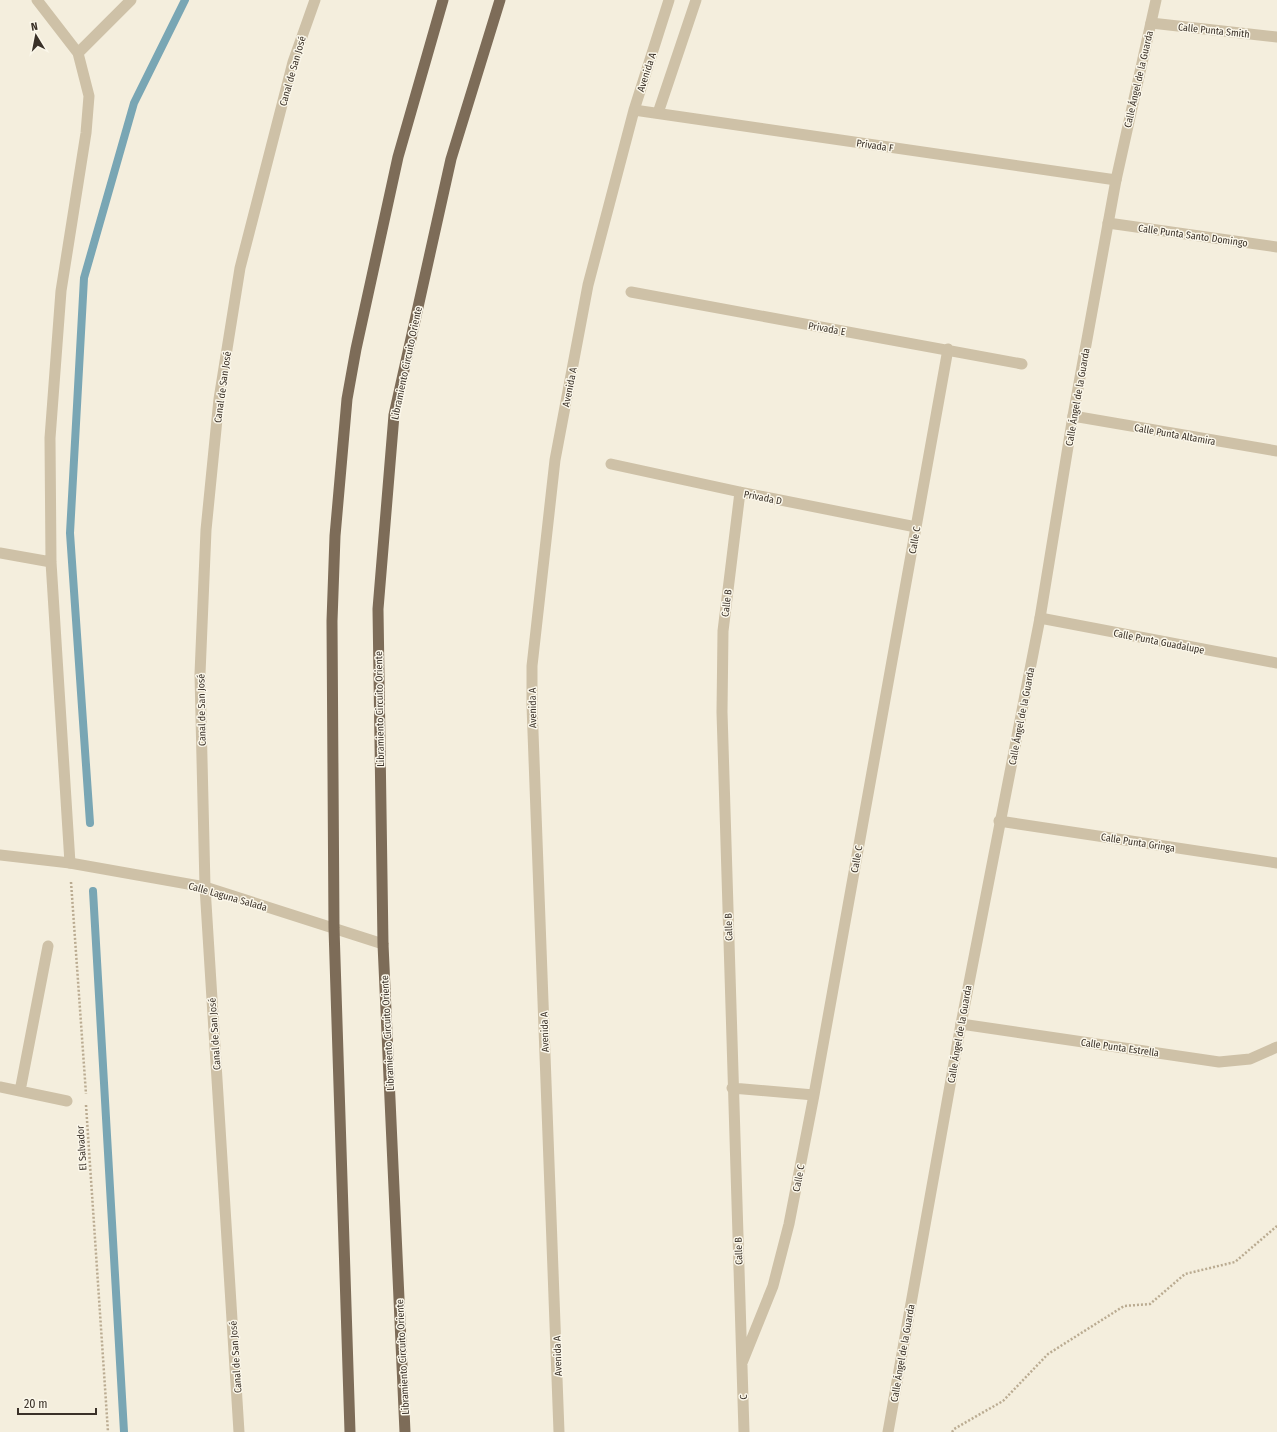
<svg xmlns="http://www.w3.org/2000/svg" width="1277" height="1432" viewBox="0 0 1277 1432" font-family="'Fira Sans Condensed',sans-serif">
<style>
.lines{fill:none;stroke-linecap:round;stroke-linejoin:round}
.stream{stroke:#79a6b4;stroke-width:8}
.path{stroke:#baab91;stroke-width:2.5;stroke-dasharray:2 2;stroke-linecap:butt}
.minor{stroke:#cec1a7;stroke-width:11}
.tertiary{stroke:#cec1a7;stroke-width:11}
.primary{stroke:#7d6c58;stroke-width:11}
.labels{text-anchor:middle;stroke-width:3;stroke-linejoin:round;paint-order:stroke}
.street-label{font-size:10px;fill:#3a3128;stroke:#fbf7ea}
</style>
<rect width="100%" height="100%" fill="#f4eedd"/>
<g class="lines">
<path class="stream" d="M90,823L70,533L84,278L134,103L185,0
M93,891L124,1432"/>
<path class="path" d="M71,882L86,1094
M86,1105L108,1432
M952,1432L954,1429L1003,1401L1048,1354L1124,1306L1150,1304L1185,1274L1235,1262L1277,1226"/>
<path class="minor" d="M37,0L78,53
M1151,23L1277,37
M634,110L1116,180
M658,113L696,0
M1108,223L1277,247
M631,292L1022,364
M1073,416L1277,451
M611,464L740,492L916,527
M740,492L723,631L722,712L744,1432
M0,553L51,562
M1040,618L1277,663
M999,821L1277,863
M70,863L51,562L50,438L61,291L86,133L89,96L78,53L131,0
M961,1024L1219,1062L1250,1059L1277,1047
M0,1087L67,1101
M732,1088L814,1095
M20,1091L48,946
M742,1363L773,1286L789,1224L814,1095L948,349
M239,1432L205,887L200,674L206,530L219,399L240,268L293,62L315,0
M559,1432L532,705V666L555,460L588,285L634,110L669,0"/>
<path class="tertiary" d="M0,855L70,863L205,887L383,944
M888,1432L961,1024L1040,618L1073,416L1116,180L1156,0"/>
<path class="primary" d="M350,1432L334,928L332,621L335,536L347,399L356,349L398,157L443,0
M405,1432L383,944L378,609L394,415L451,159L500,0"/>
</g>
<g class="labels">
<g class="street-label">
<text transform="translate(1214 30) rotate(6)" y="4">Calle Punta Smith</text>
<text transform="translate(292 71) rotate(-74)" y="4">Canal de San José</text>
<text transform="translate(646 72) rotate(-72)" y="4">Avenida A</text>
<text transform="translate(1138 79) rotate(-77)" y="4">Calle Ángel de la Guarda</text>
<text transform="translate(875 145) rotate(8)" y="4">Privada F</text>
<text transform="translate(1193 235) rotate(8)" y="4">Calle Punta Santo Domingo</text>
<text transform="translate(827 328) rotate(10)" y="4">Privada E</text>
<text transform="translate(406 363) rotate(-78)" y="4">Libramiento Circuito Oriente</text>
<text transform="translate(222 387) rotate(-82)" y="4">Canal de San José</text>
<text transform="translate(569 387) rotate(-79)" y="4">Avenida A</text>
<text transform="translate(1077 397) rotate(-80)" y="4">Calle Ángel de la Guarda</text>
<text transform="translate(1175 434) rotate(10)" y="4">Calle Punta Altamira</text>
<text transform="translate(763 497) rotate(11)" y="4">Privada D</text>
<text transform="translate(914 540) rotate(-80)" y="4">Calle C</text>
<text transform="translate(726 603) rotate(-83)" y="4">Calle B</text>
<text transform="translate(1159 641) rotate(11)" y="4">Calle Punta Guadalupe</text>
<text transform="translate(532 708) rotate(-91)" y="4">Avenida A</text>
<text transform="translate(379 709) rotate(-91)" y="4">Libramiento Circuito Oriente</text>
<text transform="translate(201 710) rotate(-91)" y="4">Canal de San José</text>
<text transform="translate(1021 716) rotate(-79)" y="4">Calle Ángel de la Guarda</text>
<text transform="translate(1138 842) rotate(9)" y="4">Calle Punta Gringa</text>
<text transform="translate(856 859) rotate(-80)" y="4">Calle C</text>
<text transform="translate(228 896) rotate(16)" y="4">Calle Laguna Salada</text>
<text transform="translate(728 927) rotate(-92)" y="4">Calle B</text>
<text transform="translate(544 1032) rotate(-92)" y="4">Avenida A</text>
<text transform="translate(387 1033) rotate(-93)" y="4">Libramiento Circuito Oriente</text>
<text transform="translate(214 1034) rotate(-94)" y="4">Canal de San José</text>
<text transform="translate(959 1034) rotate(-80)" y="4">Calle Ángel de la Guarda</text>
<text transform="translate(1120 1047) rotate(8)" y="4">Calle Punta Estrella</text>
<text transform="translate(81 1148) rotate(-94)" y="4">El Salvador</text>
<text transform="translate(798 1178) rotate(-79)" y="4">Calle C</text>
<text transform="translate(738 1251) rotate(-92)" y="4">Calle B</text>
<text transform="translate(902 1353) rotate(-80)" y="4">Calle Ángel de la Guarda</text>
<text transform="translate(557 1356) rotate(-92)" y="4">Avenida A</text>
<text transform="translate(235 1357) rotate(-94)" y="4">Canal de San José</text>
<text transform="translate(402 1357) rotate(-93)" y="4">Libramiento Circuito Oriente</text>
<text transform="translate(743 1397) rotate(-92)" y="4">C</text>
</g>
</g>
<g transform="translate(36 36) rotate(350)" stroke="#fbf7ea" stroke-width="3" paint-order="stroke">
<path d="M0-3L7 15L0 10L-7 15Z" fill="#3a3128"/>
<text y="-6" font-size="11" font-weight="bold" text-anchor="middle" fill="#3a3128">N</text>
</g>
<path d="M18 1408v6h78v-6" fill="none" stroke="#3a3128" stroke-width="2"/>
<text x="24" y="1408" font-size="12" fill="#3a3128" stroke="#fbf7ea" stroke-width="3" paint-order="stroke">20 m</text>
</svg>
